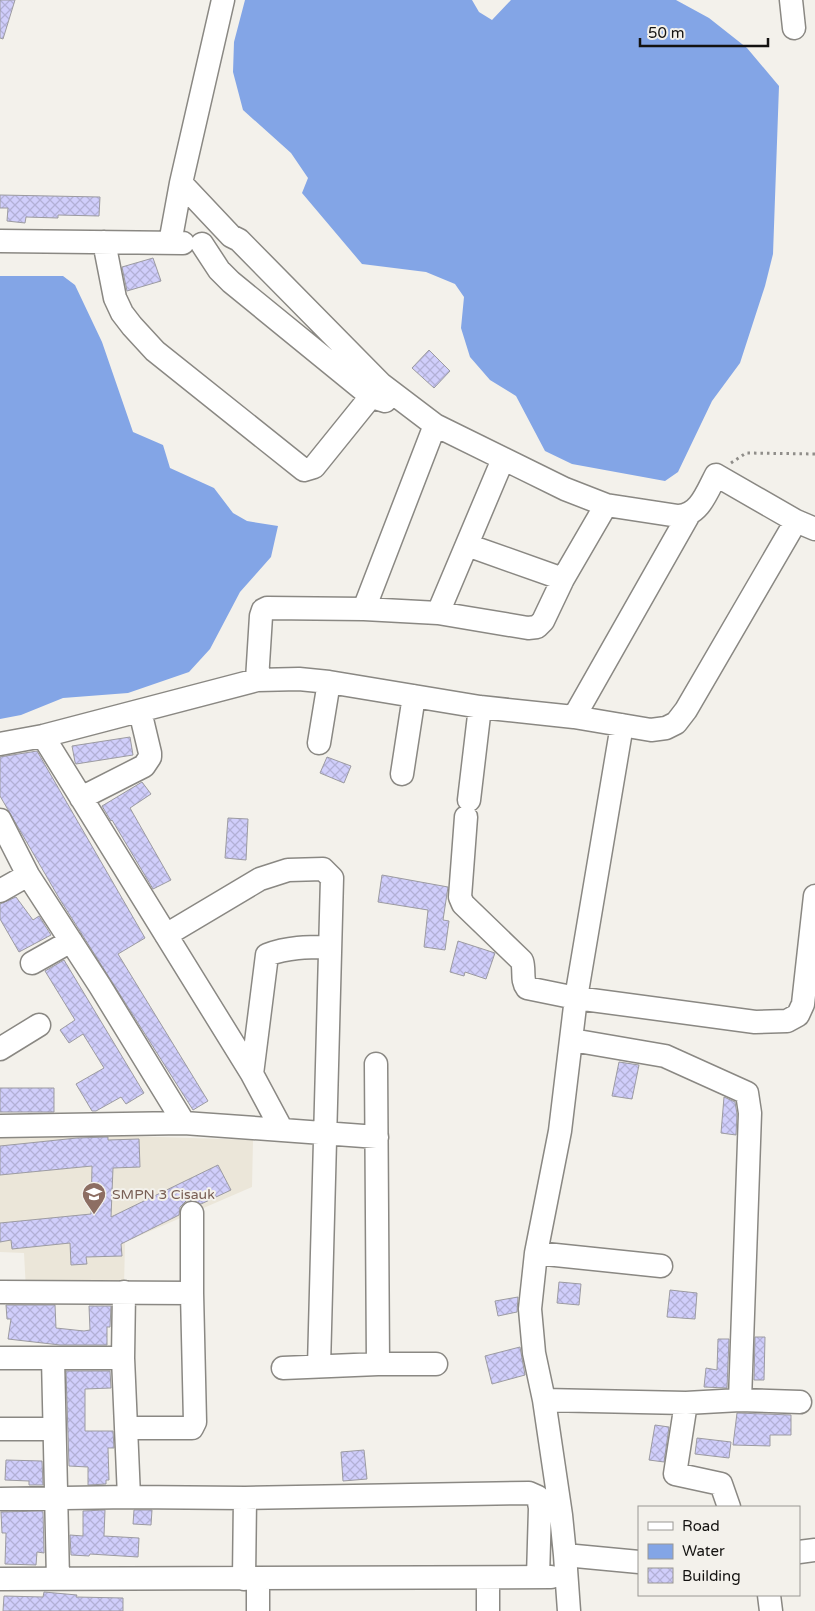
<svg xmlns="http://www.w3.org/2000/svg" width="815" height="1611" viewBox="0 0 815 1611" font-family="'Varela Round',sans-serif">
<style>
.built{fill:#ebe6d9}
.water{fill:#83a5e6}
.building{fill:url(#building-cross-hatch);stroke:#9c9ba1}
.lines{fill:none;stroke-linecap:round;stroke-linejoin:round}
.minor-casing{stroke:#8a8883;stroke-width:25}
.path{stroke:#8f8d89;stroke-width:3;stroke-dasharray:2.5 4;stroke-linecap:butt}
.minor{stroke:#fff;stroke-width:22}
.labels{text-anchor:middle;stroke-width:4;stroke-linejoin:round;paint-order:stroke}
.education-label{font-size:14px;fill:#785e54;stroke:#f3f1eb;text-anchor:start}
</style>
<defs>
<pattern id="building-cross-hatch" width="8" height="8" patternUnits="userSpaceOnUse" patternTransform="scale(1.25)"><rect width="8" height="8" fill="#d0cefb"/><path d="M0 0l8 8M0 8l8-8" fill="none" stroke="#b2b0d6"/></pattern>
</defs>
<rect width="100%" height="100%" fill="#f3f1eb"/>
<path class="built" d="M0,1134L99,1135L253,1140L252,1187L125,1242L124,1288L26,1290L24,1253L0,1252Z"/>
<path class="water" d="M245,0H472L479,12L492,20L511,0H676L709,18L747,48L779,86L773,254L765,286L740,363L712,401L678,472L665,481L572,464L545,451L516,396L490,380L470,357L461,328L464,297L455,284L426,272L362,264L302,193L308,178L291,153L243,110L233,72L234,42Z
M0,276H63L75,285L102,342L133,432L163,445L170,468L214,488L233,513L247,521L278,526L271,557L240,592L210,649L189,672L128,693L63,698L21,715L0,719Z"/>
<path class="building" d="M0,0H15L3,39L0,38Z
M0,195L100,197L99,216L58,215V218L26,217L25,223L7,221L8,208H0Z
M153,258L161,281L127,291L122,267Z
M429,350L450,371L434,388L412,368Z
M130,737L133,755L76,764L75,762L72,746Z
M37,751L145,938L118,954L208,1101L193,1110L59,898L0,796V757Z
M327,757L351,766L344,783L320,773Z
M142,782L151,794L130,808L171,880L153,889L112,820L111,821L102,806Z
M228,818L248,819L246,860L225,858Z
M382,875L448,887L443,920L449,921L445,950L424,947L428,910L378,902Z
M16,897L33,920L39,916L51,935L19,952L0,919V904Z
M458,941L495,953L486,979L465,972L464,976L450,972Z
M64,960L144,1093L126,1104L121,1097L96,1111H92L76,1084L104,1068L83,1034L69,1043L60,1030L75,1020L45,971Z
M619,1062L639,1065L632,1099L612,1096Z
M0,1088H54V1112H0Z
M724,1097L735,1102L737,1114L736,1135L721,1133Z
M108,1137V1140L139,1139L140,1167L113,1168L111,1217L218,1165L231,1190L201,1204L192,1200L186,1201L180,1207L179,1215L121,1244L122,1256L86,1257L87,1264L71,1265L70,1243L12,1249L11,1240L0,1242V1223L91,1214L92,1166L0,1175V1146L77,1138Z
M559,1282L581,1284L579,1305L557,1303Z
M670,1290L697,1293L695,1319L667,1317Z
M518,1297L517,1312L498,1316L495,1301Z
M6,1305H55L56,1328L84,1331L90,1330L89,1306H111L110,1327H107V1345H60L8,1339L11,1319H7Z
M755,1337H765L764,1380H754Z
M718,1339H729L727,1388L704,1387L706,1368L717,1370Z
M520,1347L525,1375L492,1384L485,1356Z
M66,1371H110L111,1388L85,1389V1431H113L114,1448H108L109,1480H106V1484L88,1485V1467L69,1466Z
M737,1413L791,1415V1435H770V1446L733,1445Z
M655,1425L669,1427L664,1462L649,1460Z
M697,1438L731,1442L729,1458L695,1454Z
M364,1450L367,1479L343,1481L341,1452Z
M6,1460L42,1461L43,1485H29V1481L5,1480Z
M105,1510L104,1536L139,1538L138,1557L90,1554L89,1556L71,1555L70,1535L83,1536V1511Z
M134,1510H152L151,1525L133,1524Z
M43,1511L44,1553L37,1552L36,1565L5,1564L6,1533H2L1,1512Z
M44,1592L77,1595L76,1597L123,1598V1611H3L4,1596L43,1597Z"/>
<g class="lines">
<g class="minor-casing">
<path id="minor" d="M791,0L794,28
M181,183L231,236L239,240L381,384L435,425L565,489L606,505L678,516C699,516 707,492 716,475L796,521L815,529
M0,241L183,243
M104,242L115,298L122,313L132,326L155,351L304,470L314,467L381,384
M170,243L181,183L223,0
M202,244L219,270L231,282L372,397L385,401
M467,545L563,579
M364,609L435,425
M438,613L503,459
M257,680L261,616L263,610L267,608L364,609L438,613L528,628L537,627L543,621L563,579L606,505
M574,717L688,516
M43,736L252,1074L282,1130L377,1137
M319,743L329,682
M0,744L43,736L257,680L299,679L329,682L480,707L574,717L651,730L666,728L676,723L686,710L796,521
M402,774L414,696
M81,798L144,766L150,757V753L140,711
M469,800L480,707
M466,817L460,897L463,904L522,961C525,971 521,980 527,988L576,998L755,1022L787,1021L798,1015L803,1004L815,896
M0,820L28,875L100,986L184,1123
M0,891L28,875
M166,935L260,879L288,870L323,869L332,878L319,1366
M32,963L71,941
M572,1040L665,1056L747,1093L750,1113L740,1400
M0,1049L39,1025
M376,1064L378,1364
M252,1074L267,955C288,947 307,947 330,947
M0,1126L184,1123L282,1130
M536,1253L661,1266
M0,1292L192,1293
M124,1292L123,1358L129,1497
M0,1358H123
M53,1358L58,1579
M283,1368L378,1364H436
M544,1400L686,1403L740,1400L800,1402
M686,1403L675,1474L721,1484L729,1507
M126,1428H192L195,1422L192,1293V1213
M0,1429H54
M0,1499L129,1497L245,1498L529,1493L538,1497L540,1508L538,1577
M799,1552L815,1550
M565,1555L639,1562
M0,1579L551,1577
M244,1579L245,1498
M258,1579V1611
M769,1595L771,1611
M488,1611V1578
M569,1611L565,1555L561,1515L544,1400L534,1353L530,1309L536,1253L560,1131L576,998L622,725"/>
</g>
<path class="path" d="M731,463L746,453L815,454"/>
<use href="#minor" class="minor"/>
</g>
<defs>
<g id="school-pin" transform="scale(1.25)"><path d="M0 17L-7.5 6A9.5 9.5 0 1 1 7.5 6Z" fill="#8d6e63" stroke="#f3f1eb"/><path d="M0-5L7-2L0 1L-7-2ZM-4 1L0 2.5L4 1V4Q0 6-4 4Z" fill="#fff"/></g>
</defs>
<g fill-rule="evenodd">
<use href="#school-pin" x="94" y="1194"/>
</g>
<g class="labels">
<g class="education-label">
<text x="112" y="1199">SMPN 3 Cisauk</text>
</g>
</g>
<rect x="638" y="1506" width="162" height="90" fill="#f3f1eb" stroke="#9a9894"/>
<rect x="648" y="1522" width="25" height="8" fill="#ffffff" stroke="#9a9894"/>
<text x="682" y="1531" font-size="15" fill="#141311">Road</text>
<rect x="648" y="1544" width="25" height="15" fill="#83a5e6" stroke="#9a9894"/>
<text x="682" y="1556" font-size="15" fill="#141311">Water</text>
<rect x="648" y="1568" width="25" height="15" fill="url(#building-cross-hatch)" stroke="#9a9894"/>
<text x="682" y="1581" font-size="15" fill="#141311">Building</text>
<path d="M640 38v8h128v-8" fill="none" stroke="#141311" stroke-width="2.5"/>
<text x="648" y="38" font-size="15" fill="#141311" stroke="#f3f1eb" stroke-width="4" paint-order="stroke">50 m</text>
</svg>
